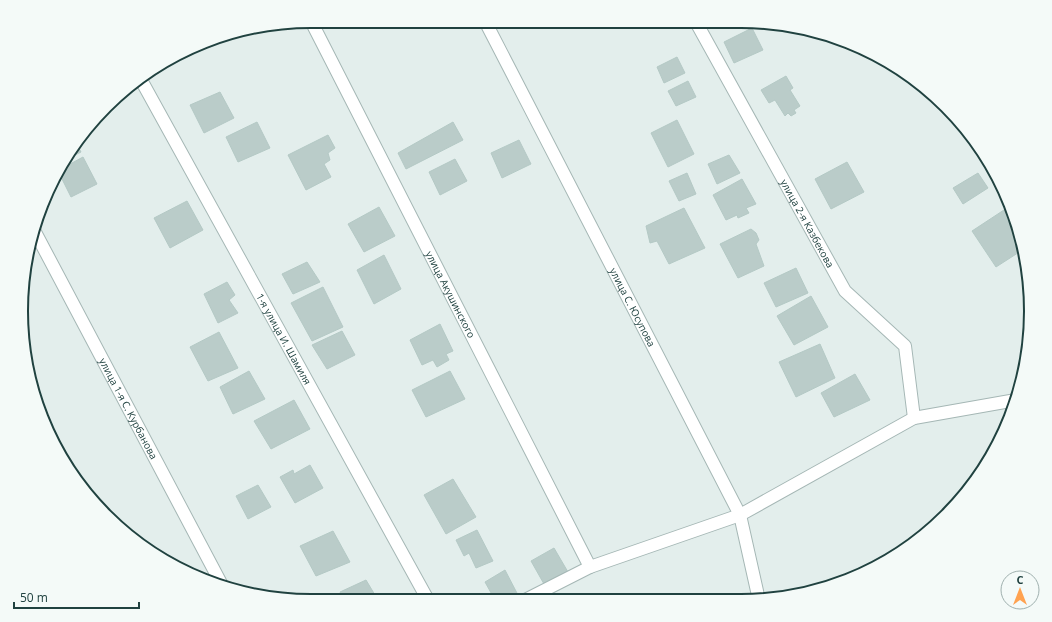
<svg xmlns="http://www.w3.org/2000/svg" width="1052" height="622" viewBox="0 0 1052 622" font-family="'Open Sans',sans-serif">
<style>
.building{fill:#baccc9;stroke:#b4c9c5}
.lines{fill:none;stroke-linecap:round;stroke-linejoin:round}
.minor-casing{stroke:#a5b7b5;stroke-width:14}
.minor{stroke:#fff;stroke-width:12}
.labels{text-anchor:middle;stroke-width:3;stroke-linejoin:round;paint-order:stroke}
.street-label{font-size:10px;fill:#204240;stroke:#f4faf8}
.rim{fill:none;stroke:#204240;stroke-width:2}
</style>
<rect width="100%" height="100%" fill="#e3eeec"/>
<path class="building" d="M713,22H730L717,28Z
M752,28L763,50L734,63L724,42Z
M677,57L685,73L664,83L657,67Z
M786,76L793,88L790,90L800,106L794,110L796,113L791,116L788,113L785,116L775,100L769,103L761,90Z
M688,81L696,97L676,106L668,91Z
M220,92L234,118L204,133L190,105Z
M677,120L694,154L668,167L651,133Z
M257,122L270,148L238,162L226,137Z
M453,122L463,140L406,169L398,153Z
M328,135L335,148L328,153L330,160L324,164L331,177L306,190L288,155Z
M519,140L531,164L502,178L491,153Z
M76,143L81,152L65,160L70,150Z
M729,155L740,173L717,184L708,164Z
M83,157L97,184L71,197L59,173L61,169Z
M455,159L467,181L440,195L429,172Z
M847,162L864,192L831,209L815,179Z
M687,173L696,194L679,201L669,181Z
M978,173L988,188L963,204L953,188Z
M742,179L756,204L746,208L749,213L738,218L737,215L726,220L713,195Z
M187,201L203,230L170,248L154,218Z
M379,207L395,236L364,252L348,224Z
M684,208L705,248L669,264L657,241L650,243L646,226Z
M1007,208L1015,219L1024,249L996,267L972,231Z
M751,229L756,233L759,240L756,244L764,266L738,278L720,244Z
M384,255L401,289L374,304L357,270Z
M307,262L320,282L293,294L282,274Z
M796,268L808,293L776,307L764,283Z
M227,282L235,295L229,300L238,313L218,323L204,294Z
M323,287L343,327L312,341L291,303Z
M811,296L828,327L794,345L777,316Z
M440,324L453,351L446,354L449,360L437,367L433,360L422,365L410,340Z
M342,331L355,355L327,369L312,345Z
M219,332L238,368L208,381L190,347Z
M820,344L835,378L796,397L779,362Z
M249,371L265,399L233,414L220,387Z
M450,371L465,399L426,417L412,390Z
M855,374L870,400L834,417L821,393Z
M294,400L310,429L271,449L254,421Z
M310,465L323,488L295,503L280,477L293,470L294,474Z
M453,479L476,517L446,534L424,495Z
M258,485L271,507L248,519L236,496Z
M477,530L493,561L476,568L469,553L464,556L456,540Z
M333,531L350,562L316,576L300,546Z
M554,548L568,572L544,584L531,561Z
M505,570L519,597L513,600H495L485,582Z
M366,580L378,600H344L340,592Z"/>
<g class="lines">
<g class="minor-casing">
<g id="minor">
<path id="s1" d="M311,21L590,567"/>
<path id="s2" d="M485,21L740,515L759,600"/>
<path id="s3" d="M696,22L845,291L905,346L914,418"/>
<path id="s4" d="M140,78L428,600"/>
<path id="s5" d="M34,230L223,587"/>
<path d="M525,600L590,567L740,515L914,418L1016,400"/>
</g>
</g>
<use href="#minor" class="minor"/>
</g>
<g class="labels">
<g class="street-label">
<text dy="4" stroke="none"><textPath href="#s3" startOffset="230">улица 2-я Казбекова</textPath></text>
<text dy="4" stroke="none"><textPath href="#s1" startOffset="307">улица Акушинского</textPath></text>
<text dy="4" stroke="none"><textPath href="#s2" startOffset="322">улица С. Юсупова</textPath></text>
<text dy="4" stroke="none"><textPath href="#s4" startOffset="298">1-я улица И. Шамиля</textPath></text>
<text dy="4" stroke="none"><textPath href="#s5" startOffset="202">улица 1-я С. Курбанова</textPath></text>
</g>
</g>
<path d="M0 0H1052V622H0ZM311 28H741A283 283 0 0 1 1024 311V311A283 283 0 0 1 741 594H311A283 283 0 0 1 28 311V311A283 283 0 0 1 311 28Z" fill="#f4faf8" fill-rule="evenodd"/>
<path class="rim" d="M311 28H741A283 283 0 0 1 1024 311V311A283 283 0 0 1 741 594H311A283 283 0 0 1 28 311V311A283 283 0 0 1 311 28Z"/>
<g transform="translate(1020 590)"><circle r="19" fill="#f4faf8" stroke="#9fb0ae"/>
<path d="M0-3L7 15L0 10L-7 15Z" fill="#ffa250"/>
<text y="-6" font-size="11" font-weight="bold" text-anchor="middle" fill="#204240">С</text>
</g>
<path d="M14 602v6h125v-6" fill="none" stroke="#204240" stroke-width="2"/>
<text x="20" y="602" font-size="12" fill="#204240" stroke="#f4faf8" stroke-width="3" paint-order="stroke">50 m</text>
</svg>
